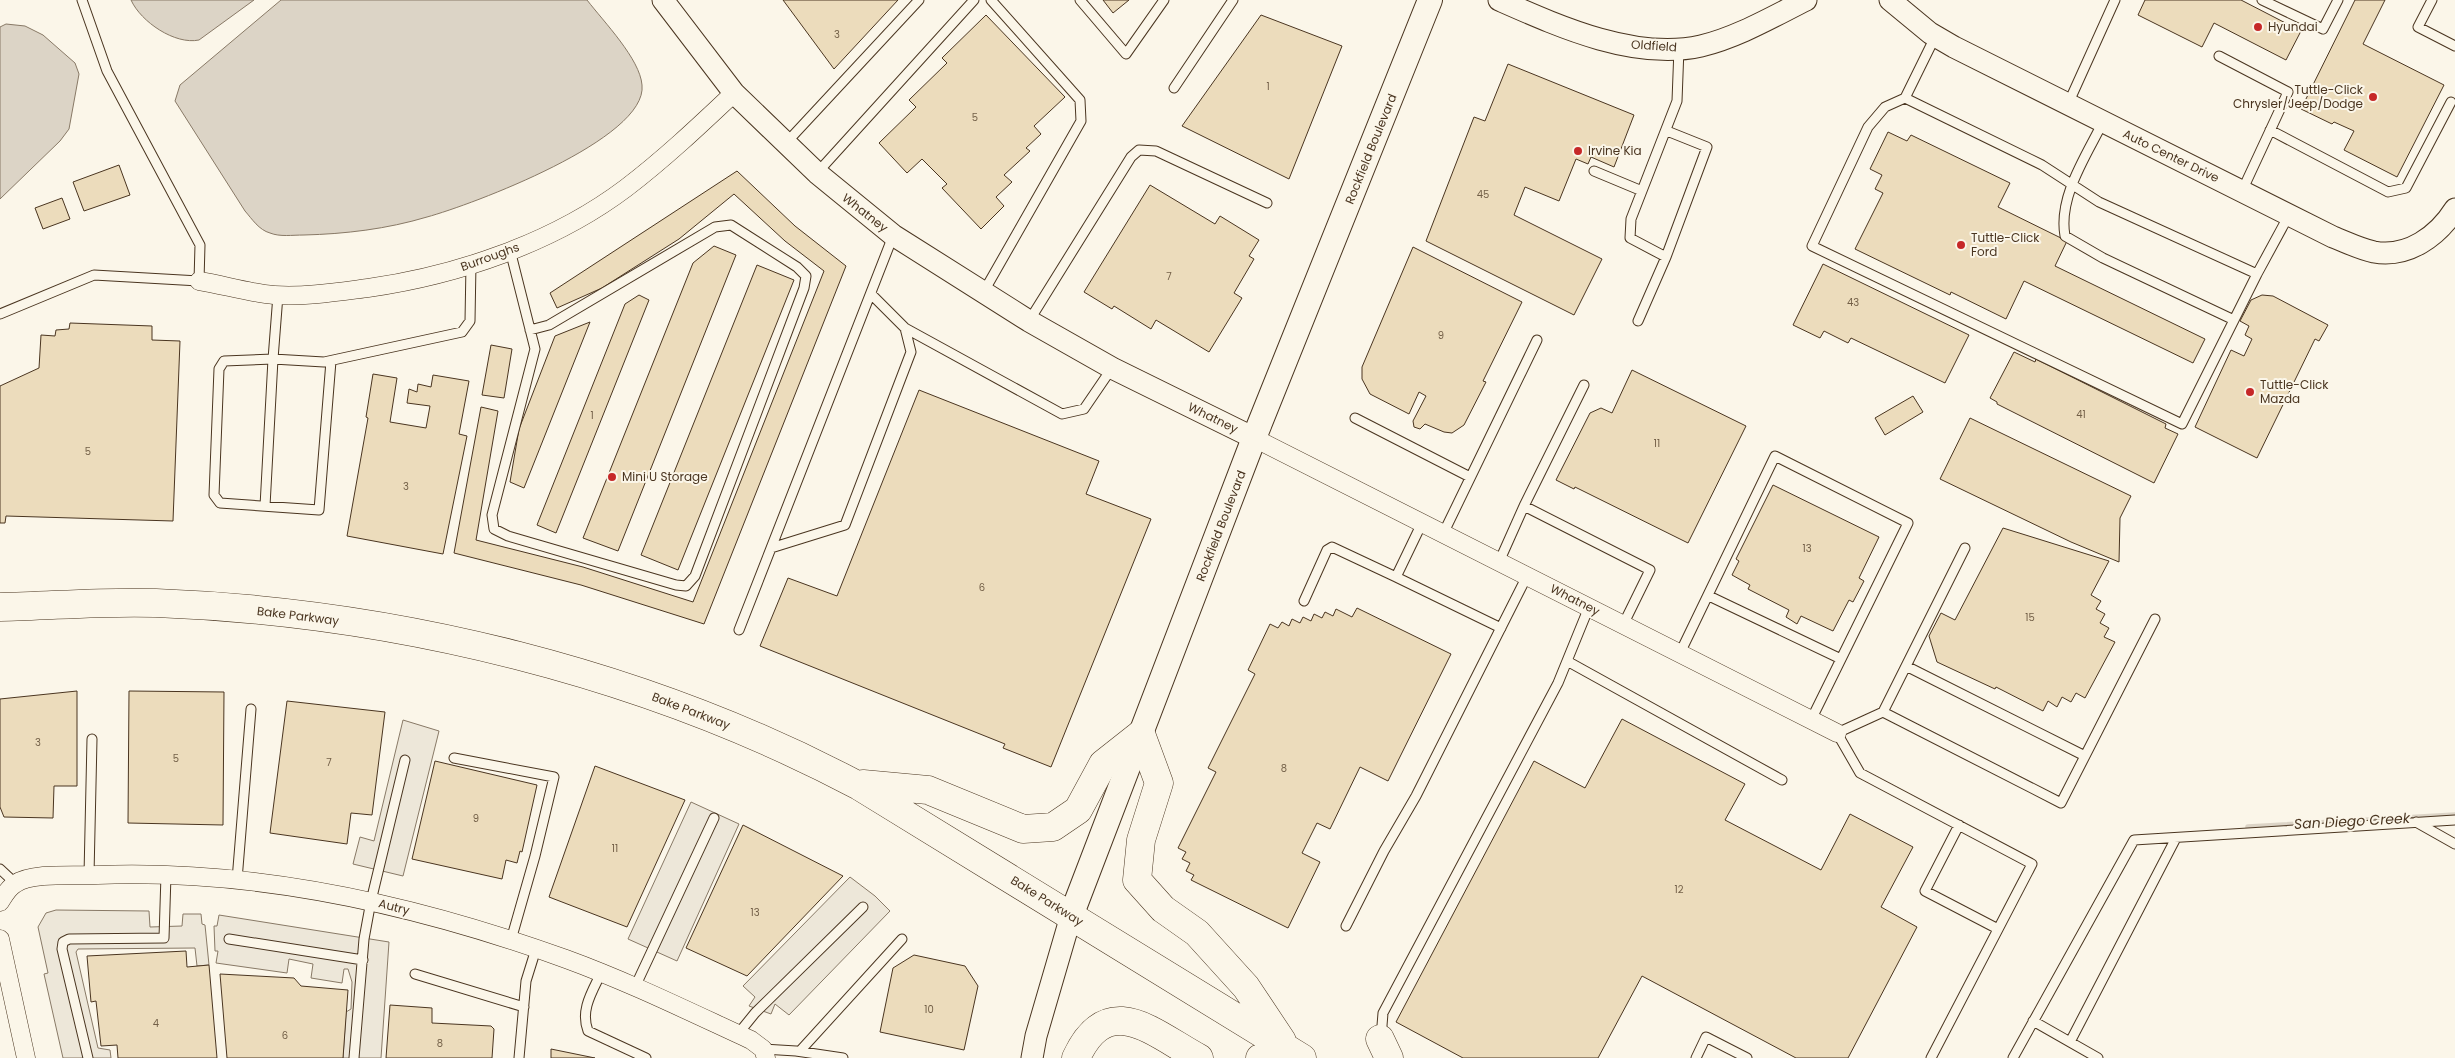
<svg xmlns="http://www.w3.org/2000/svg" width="2455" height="1058" viewBox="0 0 2455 1058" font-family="Poppins,sans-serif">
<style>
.parking{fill:#ede7d9;stroke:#887966}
.water{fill:#dcd4c6;stroke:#887966}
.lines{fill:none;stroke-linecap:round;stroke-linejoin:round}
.stream{stroke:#dcd4c6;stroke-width:5.5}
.building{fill:#ecdcbc;stroke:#4a3520}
.service-casing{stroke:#4a3520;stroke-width:11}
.minor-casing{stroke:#4a3520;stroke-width:19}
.tertiary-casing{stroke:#4a3520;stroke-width:23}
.secondary-casing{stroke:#4a3520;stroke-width:26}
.primary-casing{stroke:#4a3520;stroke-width:29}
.service{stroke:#fbf6e9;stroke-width:9}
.minor{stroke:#fbf6e9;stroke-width:18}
.tertiary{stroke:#fbf6e9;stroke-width:21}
.secondary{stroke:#fbf6e9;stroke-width:24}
.primary{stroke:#fbf6e9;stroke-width:28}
.poi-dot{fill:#c62828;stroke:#fbf6e9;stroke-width:2}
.labels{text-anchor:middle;stroke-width:4;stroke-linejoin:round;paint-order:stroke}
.number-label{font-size:10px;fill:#725f47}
.poi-label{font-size:12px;fill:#4a3520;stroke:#fbf6e9;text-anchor:start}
.street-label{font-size:12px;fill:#4a3520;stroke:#fbf6e9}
.water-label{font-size:14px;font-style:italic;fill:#4a3520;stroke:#fbf6e9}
</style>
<rect width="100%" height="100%" fill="#fbf6e9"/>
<path class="parking" d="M403,720L439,731L403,876L353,864L360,837L374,841Z
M691,802L739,824L677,961L628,939Z
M850,877L875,896L890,911L789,1015L775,1004L771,1014L749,1006L755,997L743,986Z
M56,910L149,911L150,927L182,926L183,914H201L202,924L205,925L209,965L197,966L195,948L78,949L76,952L98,1048L110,1050L111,1058H63L44,974L48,973L38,927L46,913Z
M219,915L389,942L381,1058H343L346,1012L351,1009L352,982L348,969H344L342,983L311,978L313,964L289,959L287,973L216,963L218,951H215L214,926H217Z"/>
<path class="water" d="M131,0H254L199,40C175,45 141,22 131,0Z
M281,0H587C604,22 640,59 642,85C648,139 471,205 427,217C387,229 345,234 304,235C292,235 280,237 270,233C259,230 252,219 245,211L175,101L180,85Z
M6,24L25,26L43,35L75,63L79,74L69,129L60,141L0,199V27Z"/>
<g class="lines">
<path class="stream" d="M2248,827L2455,815"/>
</g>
<path class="building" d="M783,0H898L834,69Z
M1103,0H1129L1113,13Z
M2145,0H2241L2301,31L2286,60L2214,23L2202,47L2138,15Z
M2355,0H2385L2363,44L2444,85L2397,177L2344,150L2354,131L2334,122L2332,124L2301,109Z
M986,15L1065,97L1034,126L1041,134L1026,148L1030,151L1004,175L1012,182L996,197L1004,206L981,229L942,188L947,184L922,159L907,173L879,143L916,107L909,100L947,63L942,58Z
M1261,15L1342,46L1289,179L1182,126Z
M1508,64L1634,115L1614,167L1591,157L1588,164L1576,159L1559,201L1525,187L1514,215L1602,259L1574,315L1426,241L1474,117L1485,121Z
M1888,132L1907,141L1911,135L2010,183L1998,207L2067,241L2055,266L2205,339L2193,363L2024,281L2006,319L1951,292L1950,295L1855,249L1883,193L1875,189L1882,175L1870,169Z
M119,165L130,195L84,211L73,182Z
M737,171L795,226L846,266L704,624L581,585L454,553L481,407L498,411L476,540L583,567L693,602L824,271L785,241L734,194L679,239L602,288L557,308L550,293Z
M1150,185L1215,224L1220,216L1259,240L1249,256L1254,259L1234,293L1242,298L1209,352L1156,320L1151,329L1114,306L1112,309L1084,292Z
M62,198L70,219L43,229L35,208Z
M714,246L736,255L618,551L583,538L693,263Z
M1413,247L1522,302L1483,381L1486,382L1464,425L1452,433L1444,432L1425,424L1420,429L1414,427L1413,421L1426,396L1419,392L1409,414L1370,394L1362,379V367Z
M1823,264L1969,335L1945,383L1851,338L1848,343L1824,331L1820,338L1793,325Z
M757,265L794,280L678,570L641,555Z
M639,295L649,300L556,533L537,525L625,304Z
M2262,295L2273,296L2328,325L2319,341L2315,339L2257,458L2195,427L2231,350L2244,356L2252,339L2245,335L2249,326L2240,321L2251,300Z
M590,322L524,488L510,482L519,429L555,336Z
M70,323L152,326V340L180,341L173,521L6,516L5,523H0V386L39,368L41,335L55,336L56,330L69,329Z
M491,345L512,349L504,398L482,395Z
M2014,352L2035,362L2036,359L2166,424L2165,428L2178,434L2154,483L1997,404V402L1990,398Z
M1632,370L1746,426L1688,543L1575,487L1574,489L1556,480L1590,413L1601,408L1612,413Z
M373,374L397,378L390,422L426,428L430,406L407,403L409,389L417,392L418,384L431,387L433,375L469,381L459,434L467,436L443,554L347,536L368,418L366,417Z
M919,390L1099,461L1086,494L1151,519L1051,767L1003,748L1005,744L760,646L788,578L837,596Z
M1913,396L1923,412L1885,435L1875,418Z
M1970,418L2131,496L2120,518L2119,562L2071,542L1940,479Z
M1773,485L1879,537L1859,578L1864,581L1853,602L1849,600L1833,631L1801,616L1797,624L1786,617L1789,610L1748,589L1750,585L1732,575L1739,561L1736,559Z
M2003,528L2109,561L2091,595L2101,601L2096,609L2105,614L2100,623L2109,628L2104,637L2115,642L2085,698L2076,693L2071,702L2062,697L2057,707L2048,701L2043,711L1996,687L1995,689L1937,662L1929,636L1941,613L1955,620Z
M1357,608L1451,654L1388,781L1360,767L1330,829L1317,823L1302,853L1320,862L1288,928L1191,880L1194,875L1186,871L1190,863L1182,859L1186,852L1178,848L1216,772L1208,768L1255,674L1248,670L1270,624L1278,628L1282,622L1289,626L1292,619L1300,623L1303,617L1311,621L1314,614L1322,618L1325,612L1333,616L1336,609L1352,617Z
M77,691V786H54L53,818L4,817L0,807V699Z
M129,691L224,692L223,825L128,823Z
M287,701L385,712L372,815L351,813L347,844L270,833Z
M1622,719L1745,784L1725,820L1821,870L1850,814L1913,847L1881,907L1917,927L1848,1058H1796L1642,976L1598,1058H1463L1396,1022L1534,761L1585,788Z
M435,761L537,785L522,852L520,851L517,863L506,860L502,879L412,859Z
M595,766L685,800L627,927L549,897Z
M743,825L843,876L747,976L686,948Z
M186,951L187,967L209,965L217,1058H118L117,1045L101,1046L96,1001L91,1002L87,956Z
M914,955L965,966L978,986L964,1050L880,1032L893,968Z
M220,974L294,978L301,986L348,990L343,1058H227Z
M390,1005L432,1008V1023L491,1026L494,1029L492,1058H386Z
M551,1049L595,1058H551Z"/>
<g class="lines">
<g class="service-casing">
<path id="service" d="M1080,0L1126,54L1164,0
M2262,0L2323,29L2338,0
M2432,0L2418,27L2455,46
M1935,37L1905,98L2042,165L2099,202L2257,274L2289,215
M2219,56L2288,92L2242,191
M1174,88L1233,0
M1905,98L1885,107L1868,127L1812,246L2182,424L2257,274
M2068,104L2115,0
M2103,122C2086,156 2058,197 2065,236L2103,258L2234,320
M2270,130L2388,192L2406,188L2451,102
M786,143L919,0
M1594,171L1642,191
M817,173L974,0
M510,250L535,349L492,515L494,529L508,536L676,585L686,586L695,576L804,288L806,276L797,267L731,225L715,227L549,325L530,330
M1666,257L1630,238L1631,219L1677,101L1679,48
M983,293L1081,121L1080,100L991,0
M871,294L905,328L1062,414L1084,409L1112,368
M278,295L273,359L224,361L219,369L214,495L220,503L319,510L331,361
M0,314L94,275L199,281L200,245L107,71L82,0
M1029,321L1131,157L1139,150L1156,151L1267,203
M1638,321L1666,257L1707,147L1667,131
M1355,418L1470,477
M265,506L273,359L324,362L462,332L470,321L471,264
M1524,506L1584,385
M1422,523L1396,577L1501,628
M1443,534L1537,340
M771,548L845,525L911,352L905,328
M1499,562L1524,506L1650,570L1623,625
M1709,596L1841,659
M1304,601L1327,550L1332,547L1396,577
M739,630L893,236
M1680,653L1775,456L1908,523L1811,720
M1567,661L1782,780
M1906,666L2085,756
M1883,712L2061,803L2155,619
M454,758L554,777L535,856L511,940
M2416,822L2455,844
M1959,825L1925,891L1998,929
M0,869L15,883
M89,875L92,739
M237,880L251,709
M1346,926L1384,851L1416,796L1527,576
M229,939L363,960
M601,973C592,992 580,1010 588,1031L646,1058
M415,974L524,1007
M635,987L714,818
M2033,1021L2098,1058
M738,1034L755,1013L863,907
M1381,1038L1383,1013L1558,683L1589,607
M2070,1042L2176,838
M763,1049L796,1051L843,1058
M800,1051L902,939
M88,1058L62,949L63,942L69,939L164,938L166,875
M354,1058L364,939L371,901L405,760
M519,1058L526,981L536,949
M1696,1058L1706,1037L1747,1058
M1931,1058L2032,864L1860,773L1837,733L1883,712L1965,548
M2013,1058L2134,840L2455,820"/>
</g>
<g class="minor-casing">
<path id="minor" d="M199,281C224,285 249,293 274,295C305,297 337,292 368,288C458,275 553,243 626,188C664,159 699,126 734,93
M1254,438L1837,733
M0,902C4,896 8,888 15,884C31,872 76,876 97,875C256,869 417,905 566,959C629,982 690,1012 751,1040L763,1049L766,1058
M0,939L26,1058"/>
</g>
<g class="tertiary-casing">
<path id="tertiary" d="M663,0L734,93L817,173L893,235L1029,321L1112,368L1254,438
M1499,0C1558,26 1635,61 1701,46C1738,37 1772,17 1806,0
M1890,0L1930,33L1954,47L2333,237C2346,242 2360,249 2374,252C2408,258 2438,236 2455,209
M1032,1058L1036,1036L1071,916"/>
</g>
<g class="secondary-casing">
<path id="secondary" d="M1071,916L1254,438L1430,0"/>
</g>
<g class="primary-casing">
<path id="primary" d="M0,607C52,606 104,601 156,603C396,612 646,673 859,786L1302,1058
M863,784L928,790L1023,829L1053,827L1078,810L1103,764L1141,734L1159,783L1141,840L1137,880L1163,909L1197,933L1246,987L1282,1041
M1380,1039L1389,1058
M1076,1058C1108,989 1153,1033 1199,1058
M1260,1058L1287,1049"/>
</g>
<use href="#service" class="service"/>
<use href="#minor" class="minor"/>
<use href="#tertiary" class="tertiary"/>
<use href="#secondary" class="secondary"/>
<use href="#primary" class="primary"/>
</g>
<g class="poi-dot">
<circle cx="2258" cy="27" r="5"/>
<circle cx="2373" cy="97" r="5"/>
<circle cx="1578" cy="151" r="5"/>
<circle cx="1961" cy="245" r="5"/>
<circle cx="2250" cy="392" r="5"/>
<circle cx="612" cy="477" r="5"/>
</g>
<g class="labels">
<g class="number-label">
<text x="837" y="38">3</text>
<text x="1268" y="90">1</text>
<text x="975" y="121">5</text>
<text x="1483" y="198">45</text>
<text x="1169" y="280">7</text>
<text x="1853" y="306">43</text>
<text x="1441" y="339">9</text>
<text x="2081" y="418">41</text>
<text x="592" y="419">1</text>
<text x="1657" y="447">11</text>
<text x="88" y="455">5</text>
<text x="406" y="490">3</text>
<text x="1807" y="552">13</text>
<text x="982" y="591">6</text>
<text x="2030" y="621">15</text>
<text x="38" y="746">3</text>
<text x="176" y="762">5</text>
<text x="329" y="766">7</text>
<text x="1284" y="772">8</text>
<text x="476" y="822">9</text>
<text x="615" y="852">11</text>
<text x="1679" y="893">12</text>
<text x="755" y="916">13</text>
<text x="929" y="1013">10</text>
<text x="156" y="1027">4</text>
<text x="285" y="1039">6</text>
<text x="440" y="1047">8</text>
</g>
<g class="poi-label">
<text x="2268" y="31">Hyundai</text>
<text x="2363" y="94" text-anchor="end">Tuttle-Click<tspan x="2363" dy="14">Chrysler/Jeep/Dodge</tspan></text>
<text x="1588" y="155">Irvine Kia</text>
<text x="1971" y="242">Tuttle-Click<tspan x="1971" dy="14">Ford</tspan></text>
<text x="2260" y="389">Tuttle-Click<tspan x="2260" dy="14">Mazda</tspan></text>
<text x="622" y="481">Mini U Storage</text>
</g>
<g class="street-label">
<text transform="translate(1654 46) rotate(4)" y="4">Oldfield</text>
<text transform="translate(1371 149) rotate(-68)" y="4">Rockfield Boulevard</text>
<text transform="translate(2171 156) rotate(26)" y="4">Auto Center Drive</text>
<text transform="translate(865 213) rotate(38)" y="4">Whatney</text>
<text transform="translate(490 257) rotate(-20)" y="4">Burroughs</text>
<text transform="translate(1213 418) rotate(26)" y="4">Whatney</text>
<text transform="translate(1221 526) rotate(-69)" y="4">Rockfield Boulevard</text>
<text transform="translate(1575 600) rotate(27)" y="4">Whatney</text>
<text transform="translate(298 616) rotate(7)" y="4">Bake Parkway</text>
<text transform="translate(691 711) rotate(21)" y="4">Bake Parkway</text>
<text transform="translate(1047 901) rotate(32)" y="4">Bake Parkway</text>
<text transform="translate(394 907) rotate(14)" y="4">Autry</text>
</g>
<g class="water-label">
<text transform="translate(2352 821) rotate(-3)" y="5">San Diego Creek</text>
</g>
</g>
</svg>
